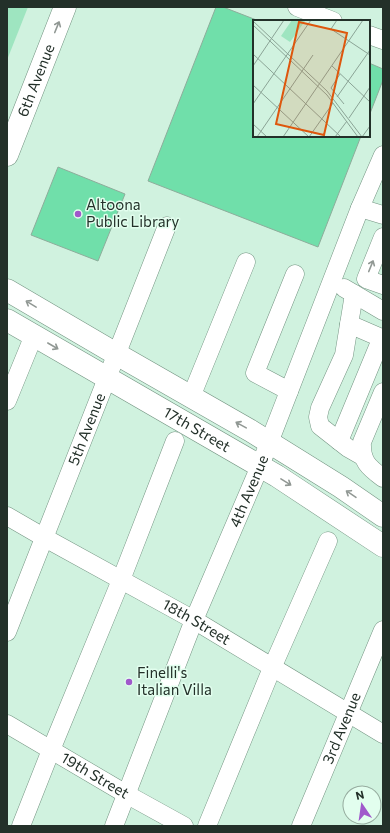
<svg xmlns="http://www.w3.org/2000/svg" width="390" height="833" viewBox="0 0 390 833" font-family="Commissioner,sans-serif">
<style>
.green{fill:#9ee5c0}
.building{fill:#70dfaa;stroke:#8dad9b}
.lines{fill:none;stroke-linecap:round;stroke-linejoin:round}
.minor-casing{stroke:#759583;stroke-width:19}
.major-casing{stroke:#759583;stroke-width:23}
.minor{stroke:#fff;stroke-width:18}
.major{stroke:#fff;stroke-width:22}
.oneway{stroke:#919894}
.poi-dot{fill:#a058cb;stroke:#e2feee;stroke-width:1.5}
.labels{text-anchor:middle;stroke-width:3;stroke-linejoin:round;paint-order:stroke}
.street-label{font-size:15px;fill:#233029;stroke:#e2feee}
.poi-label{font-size:15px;fill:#233029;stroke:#e2feee;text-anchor:start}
.inset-road{fill:none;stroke:#8ba496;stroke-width:1}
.view{fill:#de570d;fill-opacity:0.15;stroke:#de570d;stroke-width:2}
.inset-edge{fill:none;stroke:#233029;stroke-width:2}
</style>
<rect width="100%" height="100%" fill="#d0f2df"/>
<path class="green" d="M7,7H28L7,60Z"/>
<path class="building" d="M216,7H223L259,21H254V136H361L318,247L148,181Z
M369,63L383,69V80L369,116Z
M58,167L125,194L98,261L31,235Z"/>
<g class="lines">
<g class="minor-casing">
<g id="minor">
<path d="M297,7L333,21"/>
<path d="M369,35L383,40"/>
<path d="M360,208L383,215"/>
<path d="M383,237L366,279L383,285"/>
<path d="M344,288L383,311"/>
<path d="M354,294L344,355L320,408L318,417L320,426L348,448L362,456"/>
<path d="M289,391L255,373L295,274"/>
<path d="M383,392L362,442C361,461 368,467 383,478"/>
<path d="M191,397L246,262"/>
<path d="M7,401L34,335"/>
<path d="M339,441L380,342L379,337L349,324"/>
<path id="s1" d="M7,516L45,538L194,620L383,734"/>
<path id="s2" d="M7,632L167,226"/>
<path id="s3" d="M7,724L126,794L184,826"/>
<path d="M21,826L51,750L121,580L175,441"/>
<path id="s4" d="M114,826L194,620L260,466L360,208L383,155"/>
<path d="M207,826L272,668L328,541"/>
<path id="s5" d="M301,826L383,630"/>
</g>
</g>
<g class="major-casing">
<g id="major">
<path id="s6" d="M7,155L65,7"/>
<path d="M7,290L106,348L251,431L341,487L383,516"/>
<path id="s7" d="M7,320L277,476L383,546"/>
</g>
</g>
<use href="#minor" class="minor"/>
<use href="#major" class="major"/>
</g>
<defs><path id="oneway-shaft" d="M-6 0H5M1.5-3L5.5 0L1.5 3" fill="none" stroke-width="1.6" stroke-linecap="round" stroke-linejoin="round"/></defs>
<g class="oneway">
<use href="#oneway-shaft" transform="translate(57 27) rotate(-68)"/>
<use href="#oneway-shaft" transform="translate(371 266) rotate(-68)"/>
<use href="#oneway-shaft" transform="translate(31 304) rotate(-149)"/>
<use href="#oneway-shaft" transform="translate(53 346) rotate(30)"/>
<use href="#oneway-shaft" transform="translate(241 425) rotate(-151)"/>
<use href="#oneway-shaft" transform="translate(286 482) rotate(32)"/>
<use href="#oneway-shaft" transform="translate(351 494) rotate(-146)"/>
</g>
<g class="poi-dot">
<circle cx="78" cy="214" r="4"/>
<circle cx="129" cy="682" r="4"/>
</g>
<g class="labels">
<g class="street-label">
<text dy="5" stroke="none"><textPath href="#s6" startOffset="80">6th Avenue</textPath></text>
<text dy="5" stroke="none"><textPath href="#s2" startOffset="218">5th Avenue</textPath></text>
<text dy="5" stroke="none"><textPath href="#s7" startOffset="219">17th Street</textPath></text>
<text dy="5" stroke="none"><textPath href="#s4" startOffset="361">4th Avenue</textPath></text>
<text dy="5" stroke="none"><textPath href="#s1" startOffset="217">18th Street</textPath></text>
<text dy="5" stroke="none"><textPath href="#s5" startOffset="106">3rd Avenue</textPath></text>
<text dy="5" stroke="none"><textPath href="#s3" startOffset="102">19th Street</textPath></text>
</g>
<g class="poi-label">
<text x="86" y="210">Altoona<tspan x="86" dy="17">Public Library</tspan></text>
<text x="137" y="678">Finelli's<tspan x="137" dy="17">Italian Villa</tspan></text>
</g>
</g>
<g transform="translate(253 20)">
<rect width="117" height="117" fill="#d0f2df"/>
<path d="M39,0L52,1L37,22L28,16Z" fill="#9ee5c0"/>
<path class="inset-road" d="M84,0L78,9L117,35M0,1L74,71L109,117M0,5L74,75L105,117M0,34L88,117M0,46L31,0M79,46L117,82M87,54L78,68L91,84M0,65L56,117M84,77L117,30M0,84L58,0M96,98L117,67M0,104L14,117M4,117L60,35M30,117L110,0M56,117L80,83M82,117L94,101M109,117L117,106"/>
<path class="view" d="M46,2L94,13L71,115L23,104Z"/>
<rect width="117" height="117" class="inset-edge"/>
</g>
<rect width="390" height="833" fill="none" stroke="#233029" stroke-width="16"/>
<g transform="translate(362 805) rotate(347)"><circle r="19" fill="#e2feee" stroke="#96ac9f"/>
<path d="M0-3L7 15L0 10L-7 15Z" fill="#a058cb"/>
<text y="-6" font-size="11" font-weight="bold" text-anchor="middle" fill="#233029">N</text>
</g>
</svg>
